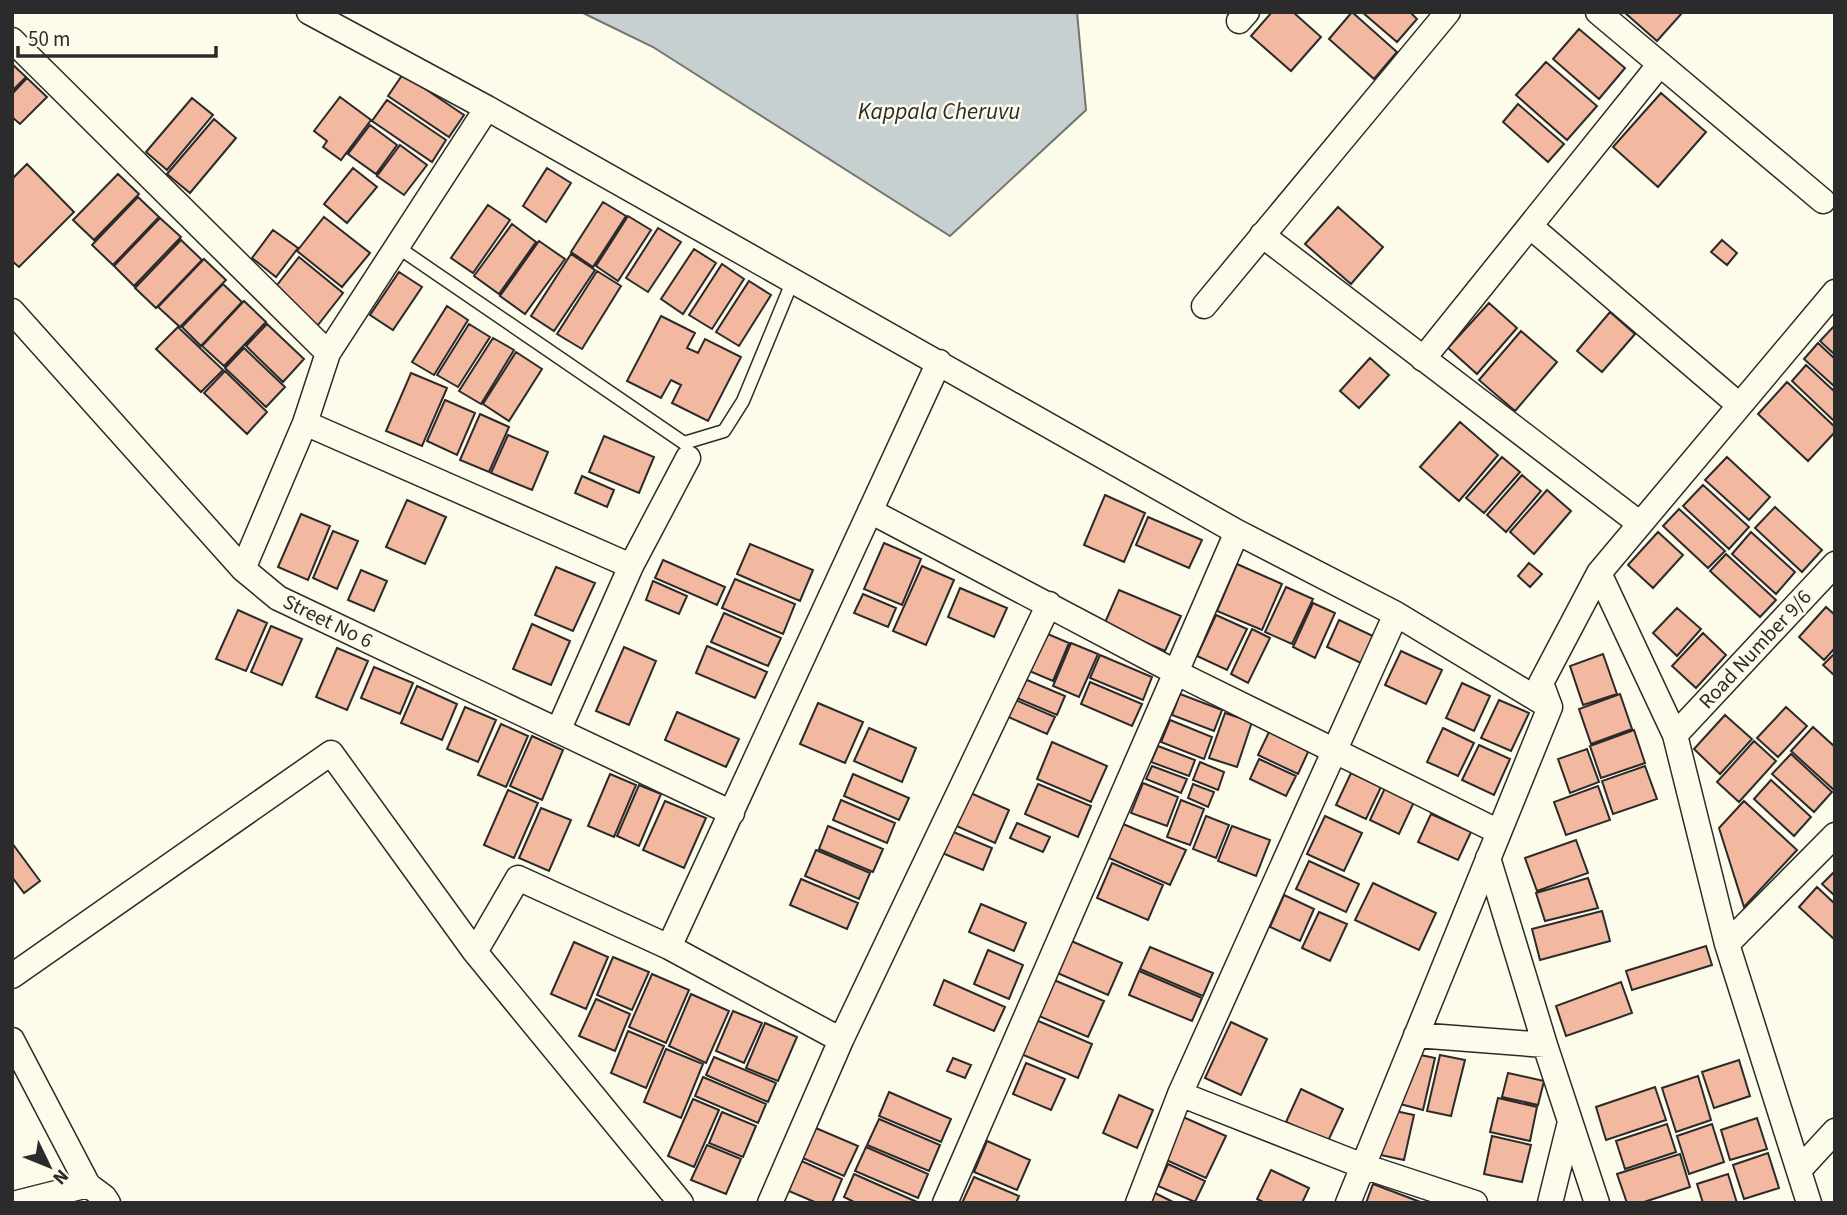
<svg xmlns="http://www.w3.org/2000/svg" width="1847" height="1215" viewBox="0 0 1847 1215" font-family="'Source Sans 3',sans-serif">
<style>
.water{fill:#c7d0d0;stroke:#74746e;stroke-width:2}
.building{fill:#f2b8a0;stroke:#2b2b2b;stroke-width:2}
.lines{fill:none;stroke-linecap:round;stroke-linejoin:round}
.lane-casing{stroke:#2b2b2b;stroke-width:15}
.street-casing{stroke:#2b2b2b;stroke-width:27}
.lane{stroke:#fdfbea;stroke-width:12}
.street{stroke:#fdfbea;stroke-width:24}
.labels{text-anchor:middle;stroke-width:5;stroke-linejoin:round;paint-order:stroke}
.street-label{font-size:21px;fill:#2b2b2b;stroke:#fdfbea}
.water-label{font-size:23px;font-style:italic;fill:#2b2b2b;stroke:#fdfbea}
</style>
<rect width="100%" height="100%" fill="#fdfbea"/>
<path class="water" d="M581,12H1077L1086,110L950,236L653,47Z"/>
<path class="building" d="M1272,12H1293L1321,37L1291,71L1251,36Z
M1352,12L1397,52L1374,79L1329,39Z
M1362,12H1410L1417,19L1397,42Z
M1624,12H1681L1682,13L1657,41Z
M1579,29L1625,68L1599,99L1553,59Z
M1546,62L1597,106L1567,140L1516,95Z
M12,64L26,77L12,91Z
M403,74L464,115L449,137L388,96Z
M27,78L47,97L20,124L12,117V94Z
M1661,93L1706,132L1658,187L1613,147Z
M340,97L371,120L341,160L323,147L327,141L314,131Z
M192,98L213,115L167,170L146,152Z
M387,100L446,140L432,162L372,121Z
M1518,104L1564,144L1548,162L1503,122Z
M214,119L236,138L190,193L167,174Z
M370,125L397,145L376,174L348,154Z
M400,145L427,165L404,195L377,176Z
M27,164L74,212L19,267L12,261V179Z
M353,168L377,187L347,223L324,204Z
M547,168L571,183L546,222L523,206Z
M118,174L139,194L94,240L73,220Z
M138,197L159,217L113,265L92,245Z
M603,202L626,216L593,267L571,252Z
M488,205L510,220L473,273L451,258Z
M1338,207L1383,247L1351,284L1305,244Z
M628,216L651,230L618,281L596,266Z
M324,217L370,253L342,287L297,251Z
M160,218L181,237L134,286L114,266Z
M512,224L536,242L499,294L474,276Z
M658,228L681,242L648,292L626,278Z
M273,230L298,248L276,277L252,258Z
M181,240L202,260L156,308L135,288Z
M1722,240L1737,253L1727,265L1711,252Z
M539,241L565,259L525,314L500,296Z
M694,249L716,263L683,314L661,299Z
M571,254L595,270L554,331L531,316Z
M299,257L343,293L314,330L270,294Z
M204,259L226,280L180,327L158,307Z
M722,264L744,279L712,329L689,315Z
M597,271L621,286L582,349L557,334Z
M399,272L422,287L393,330L370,315Z
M749,281L771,295L739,346L716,332Z
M223,284L242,302L201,346L182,327Z
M244,301L266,322L224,366L202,346Z
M1489,303L1517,328L1477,374L1448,348Z
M447,306L468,320L434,375L412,362Z
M1610,312L1635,334L1602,372L1577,351Z
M661,316L695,333L687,348L698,353L705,339L741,357L708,421L672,403L681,385L671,380L661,398L627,381Z
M267,324L304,359L283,382L246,346Z
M469,324L490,337L458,387L437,375Z
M1835,325V355L1820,341Z
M178,327L223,370L201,392L156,349Z
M1521,331L1557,362L1515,411L1479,380Z
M493,338L514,350L481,404L459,391Z
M1818,343L1835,359V387L1804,359Z
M244,348L285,387L266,407L225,368Z
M516,352L542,369L509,421L483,404Z
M1370,358L1389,375L1359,408L1340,391Z
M1806,365L1835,392L1834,421L1792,381Z
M225,371L267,412L247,434L204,393Z
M411,373L447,388L422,446L386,431Z
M1787,382L1835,427V432L1808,461L1758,414Z
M445,400L475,413L457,455L427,441Z
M480,414L509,427L489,472L460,460Z
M1460,422L1498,455L1459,501L1420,467Z
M508,435L548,452L532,490L491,473Z
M604,436L654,457L639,493L589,472Z
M1502,457L1520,472L1484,513L1466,498Z
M1727,457L1770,497L1749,520L1705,480Z
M1522,475L1541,491L1506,532L1487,515Z
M582,476L614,490L607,507L575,493Z
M1703,485L1749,527L1729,549L1683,506Z
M1547,490L1571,511L1534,554L1510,532Z
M1105,495L1145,513L1124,562L1084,545Z
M407,500L446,517L425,564L386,547Z
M1775,507L1822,550L1802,572L1755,528Z
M1679,509L1725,551L1708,568L1663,526Z
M301,514L330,526L308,580L278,567Z
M1148,517L1202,540L1189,568L1136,545Z
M333,531L358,541L337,589L313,578Z
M1658,532L1683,555L1653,588L1628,565Z
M1751,532L1795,572L1776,594L1732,554Z
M884,543L921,559L902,605L864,589Z
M750,544L813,570L800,601L737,574Z
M1726,554L1776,600L1760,617L1710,571Z
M663,560L725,587L717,605L655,578Z
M1529,563L1542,574L1530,587L1518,576Z
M1237,564L1282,584L1262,630L1217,611Z
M922,566L954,580L926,645L893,631Z
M556,567L595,583L573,631L535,615Z
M361,570L387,581L374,611L348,600Z
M735,579L795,604L783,634L722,608Z
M653,581L687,596L679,614L646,600Z
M1286,587L1313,599L1292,644L1265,632Z
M960,588L1007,608L994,637L948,617Z
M1119,590L1181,616L1165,651L1104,625Z
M863,594L896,608L888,627L854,613Z
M1313,603L1335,613L1315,658L1293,647Z
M1826,607L1835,615V648L1824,660L1799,637Z
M1677,608L1701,629L1677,656L1653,633Z
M238,610L267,623L246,671L216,659Z
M724,613L781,638L768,666L711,642Z
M1216,615L1247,629L1227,670L1197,656Z
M1339,620L1375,637L1363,664L1327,647Z
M532,624L570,641L551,685L513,669Z
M271,626L302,639L282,685L251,672Z
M1252,629L1270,638L1248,683L1231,674Z
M1043,632L1069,643L1053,681L1027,670Z
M1703,633L1726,655L1696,688L1672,666Z
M1071,643L1098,654L1079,697L1053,686Z
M707,646L767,672L755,698L696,673Z
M624,647L656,661L629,725L596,711Z
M337,648L368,661L347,710L316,697Z
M1401,651L1442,670L1426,704L1385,685Z
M1835,653V676L1823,665Z
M1603,654L1617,694L1583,705L1570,666Z
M1100,655L1152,677L1143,700L1090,678Z
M374,667L413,683L400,714L361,698Z
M1020,677L1065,696L1057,715L1012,696Z
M1090,682L1142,704L1132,726L1081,704Z
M1462,683L1490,696L1474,731L1446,718Z
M417,686L457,704L442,740L401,723Z
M1180,694L1222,710L1214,731L1172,715Z
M1620,694L1632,729L1591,744L1579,709Z
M1013,699L1055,717L1047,734L1006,716Z
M1499,700L1529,713L1511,751L1481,738Z
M818,703L863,722L845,763L800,744Z
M465,707L496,720L478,762L447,749Z
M1786,707L1807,726L1778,757L1757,738Z
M677,712L739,739L726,767L665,740Z
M1225,713L1252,722L1237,767L1209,758Z
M1725,715L1752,739L1720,774L1694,749Z
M1170,720L1212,737L1204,759L1161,742Z
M501,724L528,736L506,787L478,775Z
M1813,727L1835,747V791L1791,751Z
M869,728L916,748L902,782L854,761Z
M1443,728L1474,743L1458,776L1427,762Z
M1634,730L1645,763L1601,778L1590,746Z
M1269,732L1309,750L1298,774L1258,755Z
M532,736L563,750L542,800L510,786Z
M1754,741L1776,761L1739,802L1717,782Z
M1052,742L1107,766L1091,802L1037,779Z
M1479,745L1510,759L1494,795L1462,780Z
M1158,746L1195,760L1189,776L1151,762Z
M1587,749L1599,782L1570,793L1558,759Z
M1791,754L1832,792L1814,812L1772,774Z
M1259,759L1296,776L1286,796L1250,779Z
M1200,762L1224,772L1218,790L1193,780Z
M1152,766L1187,779L1181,793L1146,779Z
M1645,766L1657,799L1613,814L1602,781Z
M1351,773L1381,787L1366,819L1336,805Z
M610,774L636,785L614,837L588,826Z
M853,774L909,798L899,820L844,796Z
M1771,780L1811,817L1794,836L1754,799Z
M1143,783L1178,797L1167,826L1131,813Z
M1038,784L1091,806L1078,837L1025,814Z
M1193,784L1214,792L1208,807L1188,798Z
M639,785L661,794L639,846L617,836Z
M1598,786L1610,820L1566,835L1554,802Z
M1385,788L1414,802L1399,834L1370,820Z
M508,790L538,803L514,858L484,845Z
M966,791L1009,810L995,843L952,824Z
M841,800L895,823L887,843L833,820Z
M1181,800L1204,809L1190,845L1167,837Z
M665,801L706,818L684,868L643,850Z
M1744,801L1797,850L1744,907L1719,828Z
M541,808L571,820L549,871L519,858Z
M1431,814L1471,832L1458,860L1418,842Z
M1206,816L1229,825L1216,858L1193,849Z
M1325,816L1362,833L1344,871L1307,854Z
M1017,823L1050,837L1043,852L1010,838Z
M1123,824L1186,850L1170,885L1109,858Z
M828,826L883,849L873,872L819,849Z
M1232,826L1270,840L1256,876L1218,861Z
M951,831L992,848L983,870L942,853Z
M1576,840L1588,873L1537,891L1525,858Z
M12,843L40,881L24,893L12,877Z
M816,850L870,873L859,899L805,876Z
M1309,861L1359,884L1346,912L1296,889Z
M1112,863L1163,885L1148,920L1097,898Z
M1835,871V896L1822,884Z
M1588,878L1598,908L1545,921L1536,893Z
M801,879L858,903L847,929L790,905Z
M1373,883L1436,913L1419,950L1355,920Z
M1817,887L1835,904V940L1799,907Z
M1284,895L1314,909L1300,941L1270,927Z
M981,904L1026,923L1014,951L969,932Z
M1602,911L1610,941L1540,960L1532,929Z
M1319,912L1347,924L1330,961L1302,948Z
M1069,940L1122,963L1108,995L1055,972Z
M574,942L608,957L586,1009L551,994Z
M1706,946L1712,965L1632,990L1626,971Z
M1150,947L1213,973L1203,996L1140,969Z
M988,950L1023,965L1009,999L974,984Z
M613,957L649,972L632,1010L597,995Z
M1139,971L1202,998L1192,1021L1129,995Z
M652,974L689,990L666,1043L629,1027Z
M944,980L1005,1007L994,1031L934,1005Z
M1054,980L1104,1001L1088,1037L1039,1016Z
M1621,982L1632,1013L1566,1036L1556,1006Z
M691,994L729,1011L706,1063L669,1046Z
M596,999L630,1014L615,1051L579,1036Z
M733,1011L762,1023L744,1063L716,1051Z
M1036,1020L1092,1044L1078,1078L1021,1054Z
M1231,1022L1267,1039L1241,1095L1205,1078Z
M765,1023L797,1037L778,1081L746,1068Z
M628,1031L664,1046L646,1088L611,1073Z
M666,1049L703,1064L681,1118L644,1102Z
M1411,1053L1435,1058L1423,1110L1400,1104Z
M1440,1055L1465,1060L1451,1116L1427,1111Z
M714,1057L776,1083L768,1102L706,1075Z
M953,1058L971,1065L965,1078L947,1071Z
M1739,1060L1750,1096L1714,1108L1702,1072Z
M1026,1063L1065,1079L1051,1110L1013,1094Z
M1508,1073L1544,1081L1538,1105L1502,1097Z
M1698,1076L1711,1120L1676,1132L1662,1088Z
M703,1077L766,1104L758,1123L695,1096Z
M1655,1087L1666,1120L1606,1140L1596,1107Z
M1301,1089L1343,1109L1328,1141L1286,1122Z
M889,1092L951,1119L941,1142L879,1116Z
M1119,1095L1153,1110L1137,1148L1103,1133Z
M1498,1098L1537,1107L1530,1141L1490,1132Z
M693,1099L719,1110L694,1167L668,1156Z
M1386,1109L1414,1115L1404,1160L1376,1154Z
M722,1112L756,1126L743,1157L709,1143Z
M1183,1117L1226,1136L1206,1178L1164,1159Z
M1757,1118L1767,1149L1730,1160L1721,1130Z
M879,1119L940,1145L929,1171L867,1145Z
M1667,1124L1676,1152L1625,1169L1616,1141Z
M1712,1124L1724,1162L1689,1174L1677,1136Z
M811,1126L858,1146L844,1176L798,1156Z
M1492,1136L1531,1145L1522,1182L1484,1174Z
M987,1141L1030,1160L1017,1190L974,1172Z
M707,1145L741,1159L726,1194L691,1180Z
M866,1147L928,1174L918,1198L855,1171Z
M1768,1153L1779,1188L1744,1199L1733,1165Z
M1680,1154L1690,1187L1641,1203H1627L1617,1174Z
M797,1159L842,1179L832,1203H817L784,1189Z
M1168,1164L1205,1181L1195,1202L1158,1186Z
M1271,1170L1309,1188L1302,1203H1265L1257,1199Z
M854,1174L917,1202V1203H856L844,1197Z
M1728,1174L1737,1203H1703L1697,1184Z
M974,1177L1019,1196L1016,1203H962Z
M1373,1184L1423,1203H1366Z
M1155,1193L1175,1203H1151Z"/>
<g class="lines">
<g class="lane-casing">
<path id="lane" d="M396,246L684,443L724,431L743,401L793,280"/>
</g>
<g class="street-casing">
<path id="street" d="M309,12L487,108
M1598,12L1823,201
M1239,21L1247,12
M12,40L328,353
M1530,226L1739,405
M1262,235L1639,523
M1204,306L1448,12
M12,311L243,569L278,598L732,813
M1423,359L1660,64
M305,423L631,566
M870,511L1175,672L1499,832
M243,569L305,423L328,353L487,108L1237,532L1396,614L1550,707
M1599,573L1835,292
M558,731L631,566L688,458
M1675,735L1835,564
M1488,858L1545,1045L1597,1203
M1727,944L1835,835
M669,947L939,362
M475,952L518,878L669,947L841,1040
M12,976L331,753L475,952L681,1203
M1416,1035L1545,1045
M12,1040L88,1185L17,1203
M1180,1094L1363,1166L1475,1203
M1799,1170L1835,1131
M88,1185L104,1197L108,1203
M770,1203L841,1040L1049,604
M945,1203L1237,532
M1138,1203L1180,1094L1396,614
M1348,1203L1550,707L1541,683L1599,573L1675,735L1727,944L1809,1203
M1550,1203L1570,1122"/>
</g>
<use href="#lane" class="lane"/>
<use href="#street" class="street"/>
</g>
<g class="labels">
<g class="street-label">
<text transform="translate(328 621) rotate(26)" y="7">Street No 6</text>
<text transform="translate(1755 649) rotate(-47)" y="7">Road Number 9/6</text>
</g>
<g class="water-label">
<text x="939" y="119">Kappala Cheruvu</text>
</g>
</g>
<rect width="1847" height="1215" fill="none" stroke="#2b2b2b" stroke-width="28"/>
<g transform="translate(49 1166) rotate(133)" stroke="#fdfbea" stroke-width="5" paint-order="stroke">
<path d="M0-5L12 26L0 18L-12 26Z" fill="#2b2b2b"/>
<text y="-10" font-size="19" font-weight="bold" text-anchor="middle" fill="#2b2b2b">N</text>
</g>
<path d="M18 46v10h198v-10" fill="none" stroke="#2b2b2b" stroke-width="3.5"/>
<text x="28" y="46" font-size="21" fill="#2b2b2b" stroke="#fdfbea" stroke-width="5" paint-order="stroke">50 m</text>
</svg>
